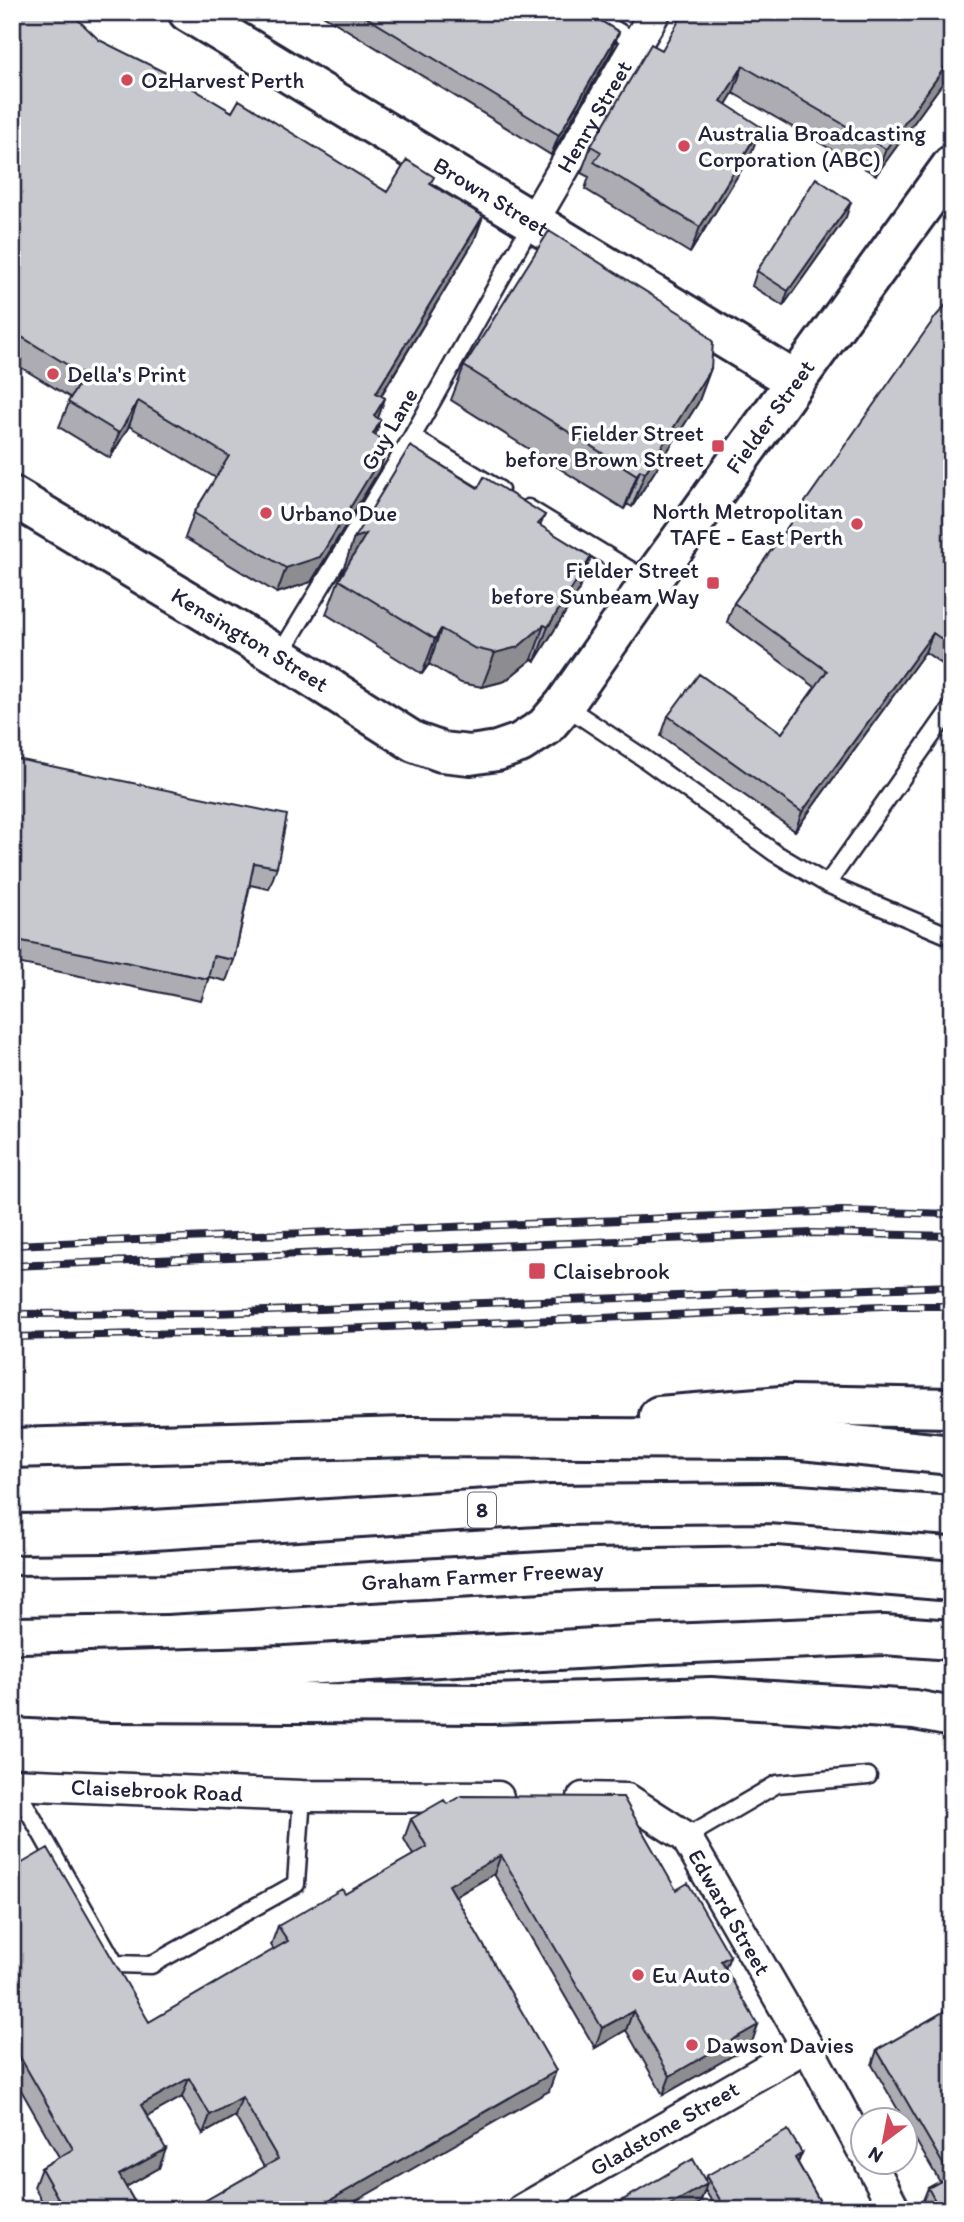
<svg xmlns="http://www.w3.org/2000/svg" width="964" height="2222" viewBox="0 0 964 2222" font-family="Itim,sans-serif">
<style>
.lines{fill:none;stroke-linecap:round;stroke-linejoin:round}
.service-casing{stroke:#22223b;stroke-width:21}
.minor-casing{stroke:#22223b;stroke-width:35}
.tertiary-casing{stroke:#22223b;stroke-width:44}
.motorway-casing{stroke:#22223b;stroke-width:44}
.service{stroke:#fff;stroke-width:16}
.minor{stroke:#fff;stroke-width:30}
.tertiary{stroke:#fff;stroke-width:38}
.motorway{stroke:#fff;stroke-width:38}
.rail-casing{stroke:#22223b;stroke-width:8}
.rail{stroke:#fff;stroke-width:5;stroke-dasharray:16;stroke-linecap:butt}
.wall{fill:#acacb2;stroke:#22223b;stroke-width:2}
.shaded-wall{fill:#8c8c91;stroke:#22223b;stroke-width:2}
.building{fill:#c8c8cf;stroke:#22223b;stroke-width:2}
.poi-dot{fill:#d1495b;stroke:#fff;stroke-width:2.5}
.labels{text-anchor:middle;stroke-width:7;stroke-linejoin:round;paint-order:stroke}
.shield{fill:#fff;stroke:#646476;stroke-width:2}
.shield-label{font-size:21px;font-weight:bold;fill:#22223b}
.poi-label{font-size:23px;fill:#22223b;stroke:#fff;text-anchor:start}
.street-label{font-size:23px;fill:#22223b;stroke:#fff}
</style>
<rect width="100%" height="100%" fill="#fff"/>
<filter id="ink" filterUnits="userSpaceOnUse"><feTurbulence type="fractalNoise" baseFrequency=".0143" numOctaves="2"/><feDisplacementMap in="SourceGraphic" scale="14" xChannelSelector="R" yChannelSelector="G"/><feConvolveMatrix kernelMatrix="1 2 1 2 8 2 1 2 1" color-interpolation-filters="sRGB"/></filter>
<g filter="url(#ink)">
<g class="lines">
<g class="service-casing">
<path id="service" d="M586,12L637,43
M412,437L500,490
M528,508L650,582
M279,656L412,437L533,221
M564,705L642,757L775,853L827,884L952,937
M827,884L952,707
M14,1785L115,1964L151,1965L296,1884L302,1796
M686,1837L777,1784L868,1776"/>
</g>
<g class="minor-casing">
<g id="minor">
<path id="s1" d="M533,221L655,12"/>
<path id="s2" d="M12,1784L302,1796L498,1797"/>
<path id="s3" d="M583,1798L627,1799L686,1837L807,2046L862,2149"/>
<path d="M870,2162L895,2210"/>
<path id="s4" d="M522,2210L807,2046"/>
</g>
</g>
<g class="tertiary-casing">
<g id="tertiary">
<path id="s5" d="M188,12L795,381"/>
<path id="s6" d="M12,496L279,656L414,742L442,752L470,755L497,751L520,743L545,727L564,705L650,582L952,165"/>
</g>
</g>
<g class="motorway-casing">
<g id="motorway">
<path d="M659,1416L793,1405L952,1408"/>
<path d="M12,1448L406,1437L792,1439L952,1455"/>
<path d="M12,1534L106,1533L552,1505L770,1503L952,1516"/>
<path id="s7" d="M12,1596L166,1594L593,1569L775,1566L952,1581"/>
<path d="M24,1674L285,1666L645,1645L884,1635L952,1640"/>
<path d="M12,1697L109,1702L491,1704L711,1697L915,1710L952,1717"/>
</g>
</g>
<use href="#service" class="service"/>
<use href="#minor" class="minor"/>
<use href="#tertiary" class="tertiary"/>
<use href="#motorway" class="motorway"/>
<g class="rail-casing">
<path id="rail" d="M12,1245L842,1211L952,1214
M12,1266L812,1233L952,1236
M12,1314L213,1313L952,1286
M12,1337L317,1330L882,1306H952"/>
</g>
<use href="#rail" class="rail"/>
</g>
<path class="wall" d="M12,12L99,40L232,112L387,192L432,185L483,216L474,241L381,396L385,398L378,418L375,436L380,469L311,582L277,593L185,538L194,513L216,478L129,426L110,458L59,427L71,398L12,362Z
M318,12H586L619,32L611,52L551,155Z
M952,12V70L876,175L733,93L726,104L751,154L690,253L585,189L589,177L581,173L591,146L662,50Z
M846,217L783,306L752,286L757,271Z
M952,298V671L925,652L795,831L661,736L668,716L782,733L815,687L727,622L734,603Z
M464,366L711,368L698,403L632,507L627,504L624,509L451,400Z
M478,488L545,515L540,526L578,592L535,661L532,659L505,681L482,687L461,683L429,664L422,674L326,614L339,580L343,572L342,573Z
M12,758L277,867L269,889L250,885L234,960L226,981L209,977L201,1001L12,962Z
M447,1804L676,1890L730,1956L725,1968L751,2045L663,2095L626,2030L595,2048L494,1874L455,1897L549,2091L264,2167L235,2116L203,2134L182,2097L148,2116L159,2168L126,2187L139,2210H47L34,2187L41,2168L59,2157L13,2076L12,1869L149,2022L274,1950L271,1945L278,1926L345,1894L413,1855L404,1839L411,1819Z
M952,2007V2210H926L922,2203L928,2188L940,2182L872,2065L877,2050Z
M802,2153L798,2163L823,2207L835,2210H717L705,2190L700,2203L706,2176Z"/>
<path class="shaded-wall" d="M619,32L611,52L551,155L559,135Z
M952,57V70L876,175L886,149Z
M743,66L733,93L712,128L721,101Z
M761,127L751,154L690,253L700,227Z
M851,202L846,217L783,306L788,291Z
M483,216L474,241L367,418L376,393Z
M711,368L698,403L632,507L645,473Z
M385,398L376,423L374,416Z
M138,401L129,426L110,458L119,433Z
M381,420L372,445L373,434Z
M389,444L380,469L311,582L277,593L286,568Z
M640,470L627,504L624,509L637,475Z
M366,534L354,569L342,573L354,538Z
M591,557L578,592L535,661L548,627Z
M544,625L532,659L505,681L482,687L495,653Z
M441,629L429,664L422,674L435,639Z
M933,633L925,652L795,831L802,812Z
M501,1855L494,1874L442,1904L449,1885Z
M730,1956L723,1975L721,1961Z
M633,2011L626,2030L595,2048L602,2028Z
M758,2025L751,2045L663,2095L670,2076Z
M20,2057L13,2076L12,2061Z
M556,2071L549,2091L340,2210H313Z
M189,2078L182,2097L134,2124L141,2105Z
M242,2097L235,2116L203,2134L210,2115Z
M166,2149L159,2168L112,2195L119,2175Z
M802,2153L798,2162L792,2167L795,2158Z
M707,2184L700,2203L689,2210H661Z"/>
<path class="building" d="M12,12H70L99,40L172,76L232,112L239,100L387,192L407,160L434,177L430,184L483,216L376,393L385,398L374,416L381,420L373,434L389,444L320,557L286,568L194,513L229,456L138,401L119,433L68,402L84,375L15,333L12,338Z
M358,12H586L619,32L559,135Z
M684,12H952V57L886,149L743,66L721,101L761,127L700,227L594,162L601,152L591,146L651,44L662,50Z
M816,178L851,202L788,291L757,271Z
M549,231L693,321L713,342L711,368L645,473L640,470L637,475L464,366Z
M952,298V646L933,633L802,812L668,716L699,674L782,733L827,671L734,603L936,316Z
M410,446L478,488L484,477L545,515L538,524L591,557L548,627L544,625L518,647L495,653L474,648L441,629L435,639L339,580L366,534L354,538Z
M12,758L287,815L277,867L254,863L234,960L213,956L208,979L12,939Z
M461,1796L623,1797L676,1890L688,1883L730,1956L721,1961L758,2025L670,2076L633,2011L602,2028L501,1855L449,1885L556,2071L313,2210H189L278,2159L242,2097L210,2115L189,2078L141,2105L166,2149L119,2175L139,2210H59L63,2207L41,2168L73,2149L20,2057L12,2061V1869L48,1848L149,2022L288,1941L278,1926L342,1889L345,1894L427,1847L411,1819L444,1800L447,1804Z
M952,2007V2210H940L928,2188L950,2176L877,2050Z
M788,2130L802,2153L795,2158L823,2207L831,2203L835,2210H726L706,2176Z
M693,2159L707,2184L661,2210H606Z"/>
</g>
<g class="poi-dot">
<circle cx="127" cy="80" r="7"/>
<circle cx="684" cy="146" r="7"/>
<circle cx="53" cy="374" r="7"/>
<rect x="711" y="439" width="14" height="14" rx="3.5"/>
<circle cx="266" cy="513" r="7"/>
<circle cx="857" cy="524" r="7"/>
<rect x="706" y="576" width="14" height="14" rx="3.5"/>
<rect x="528" y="1262" width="18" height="18" rx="3.5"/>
<circle cx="638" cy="1975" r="7"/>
<circle cx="692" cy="2045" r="7"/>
</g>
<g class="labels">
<rect class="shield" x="468" y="1492.5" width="28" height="35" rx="5"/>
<g class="shield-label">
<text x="482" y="1517">8</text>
</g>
<g class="poi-label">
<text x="141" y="88">OzHarvest Perth</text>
<text x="698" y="141">Australia Broadcasting<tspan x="698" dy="26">Corporation (ABC)</tspan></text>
<text x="67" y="382">Della's Print</text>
<text x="704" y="441" text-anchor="end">Fielder Street<tspan x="704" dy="26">before Brown Street</tspan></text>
<text x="843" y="519" text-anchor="end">North Metropolitan<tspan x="843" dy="26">TAFE - East Perth</tspan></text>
<text x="280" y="521">Urbano Due</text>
<text x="699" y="578" text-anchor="end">Fielder Street<tspan x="699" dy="26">before Sunbeam Way</tspan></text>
<text x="553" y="1279">Claisebrook</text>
<text x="652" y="1983">Eu Auto</text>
<text x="706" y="2053">Dawson Davies</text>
</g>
<g class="street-label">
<text dy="8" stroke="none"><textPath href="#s1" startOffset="121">Henry Street</textPath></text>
<text dy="8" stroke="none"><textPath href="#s5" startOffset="355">Brown Street</textPath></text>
<text dy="8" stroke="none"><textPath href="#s6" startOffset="994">Fielder Street</textPath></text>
<text transform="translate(389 429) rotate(-60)" y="8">Guy Lane</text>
<text dy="8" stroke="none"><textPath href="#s6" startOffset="278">Kensington Street</textPath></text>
<text dy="8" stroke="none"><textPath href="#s7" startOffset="471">Graham Farmer Freeway</textPath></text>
<text dy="8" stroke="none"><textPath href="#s2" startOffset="145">Claisebrook Road</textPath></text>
<text dy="8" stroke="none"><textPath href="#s3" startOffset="201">Edward Street</textPath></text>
<text dy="8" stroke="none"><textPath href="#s4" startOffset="164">Gladstone Street</textPath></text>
</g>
</g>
<rect width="964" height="2222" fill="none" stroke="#fff" stroke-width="42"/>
<rect x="21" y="21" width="922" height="2180" fill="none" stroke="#22223b" stroke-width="2.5" filter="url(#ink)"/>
<g transform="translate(884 2141) rotate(212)"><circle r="33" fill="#ffffff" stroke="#a7a7b1" stroke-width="2"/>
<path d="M0-5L12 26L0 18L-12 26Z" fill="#d1495b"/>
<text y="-10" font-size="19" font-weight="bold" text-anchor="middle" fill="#22223b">N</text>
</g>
</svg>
